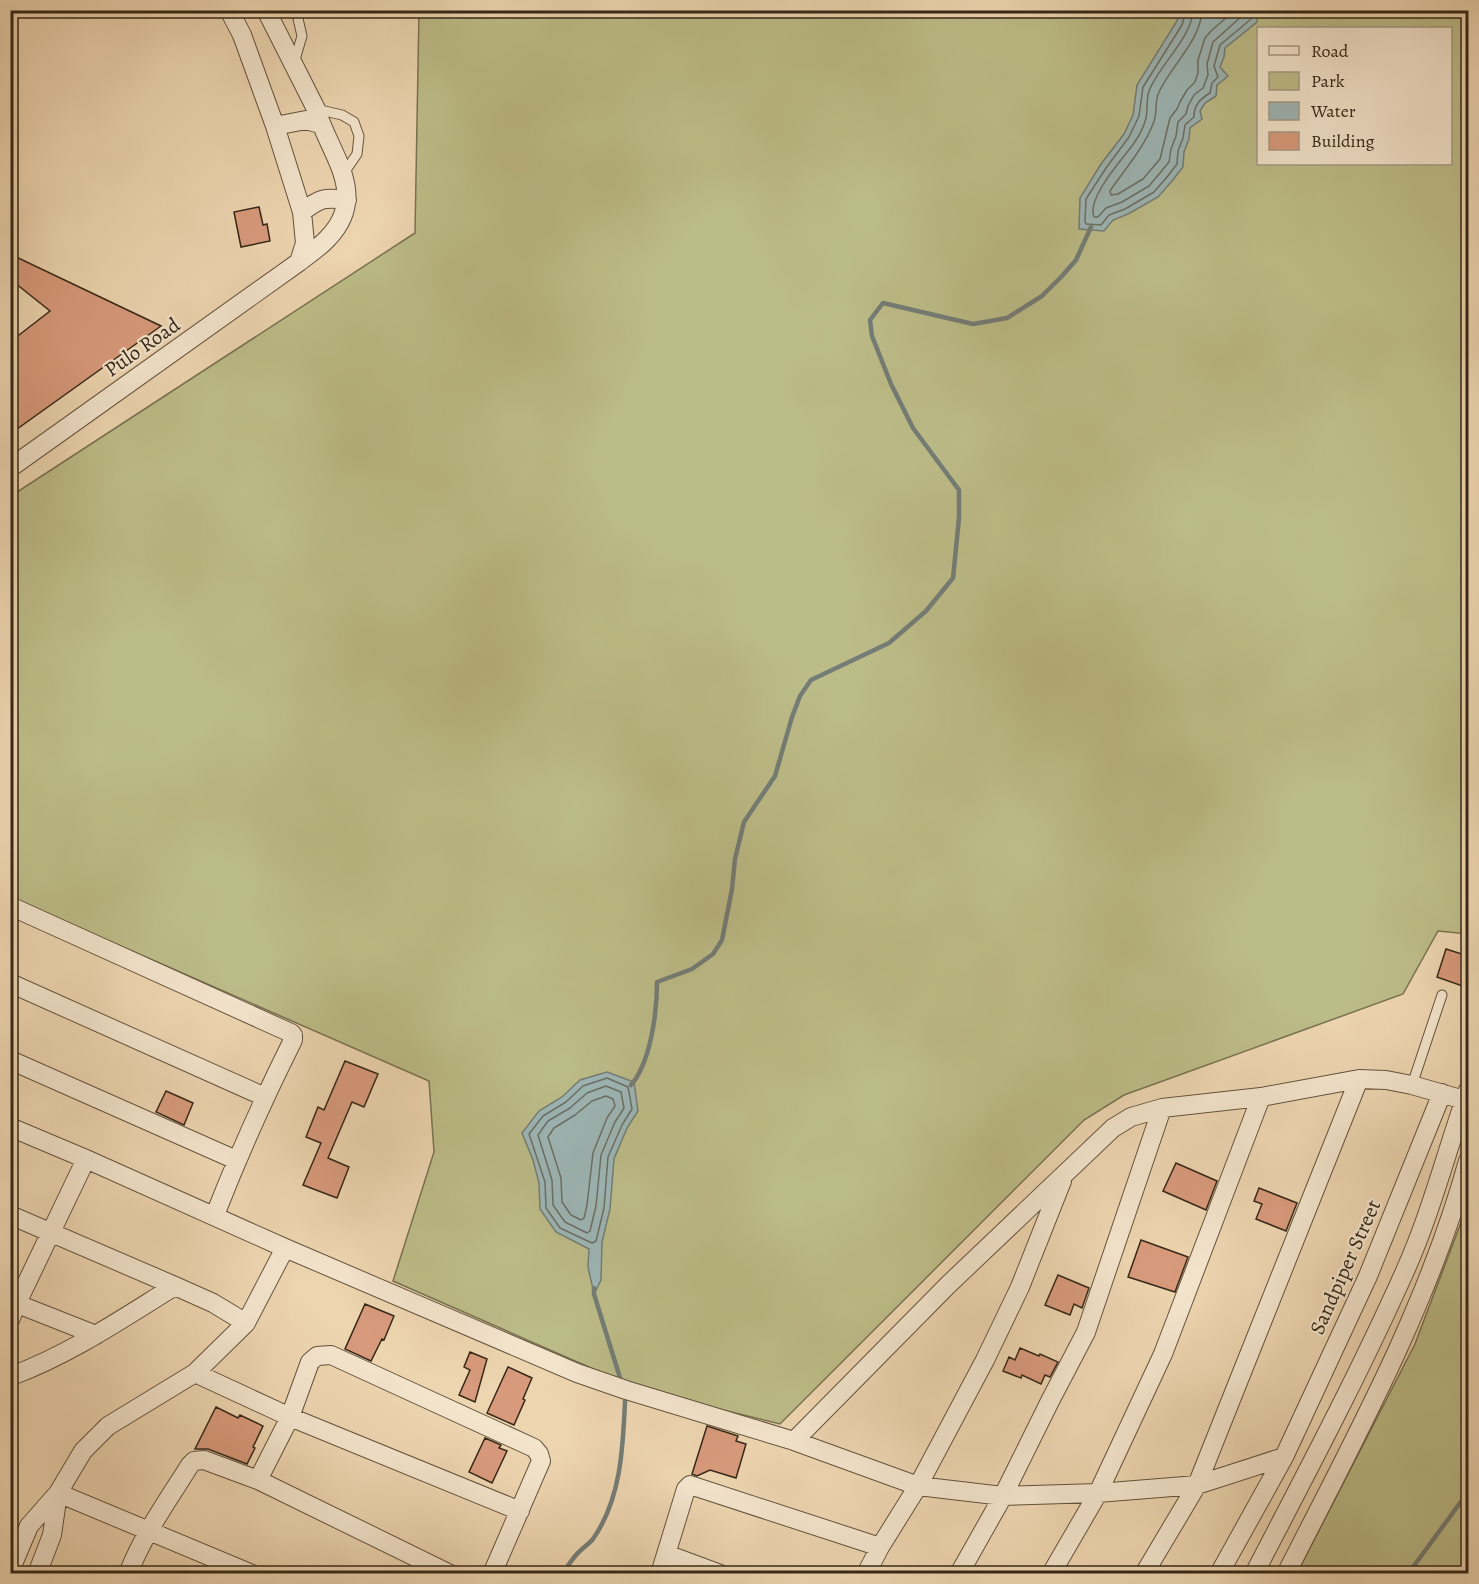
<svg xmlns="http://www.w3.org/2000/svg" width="1479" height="1584" viewBox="0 0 1479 1584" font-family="Alegreya,serif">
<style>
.green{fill:#bcbc88;stroke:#797250;stroke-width:1.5;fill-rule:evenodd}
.water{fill:#9db6b6;stroke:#747d76;stroke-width:1.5}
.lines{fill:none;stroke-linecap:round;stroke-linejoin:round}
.shore{stroke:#6a6f66;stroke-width:1.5}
.stream{stroke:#747d76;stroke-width:4.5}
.building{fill:#d89a7c;stroke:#362817;stroke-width:1.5}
.lane-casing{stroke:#64533d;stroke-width:11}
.street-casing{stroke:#64533d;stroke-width:20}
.lane{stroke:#f3e4cc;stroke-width:9}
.street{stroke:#f3e4cc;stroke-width:18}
.labels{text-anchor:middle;stroke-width:4.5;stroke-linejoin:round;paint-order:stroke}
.street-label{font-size:21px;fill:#362817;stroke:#f3e4cc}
</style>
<rect width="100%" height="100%" fill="#edd5b0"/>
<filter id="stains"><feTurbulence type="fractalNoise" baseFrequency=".00333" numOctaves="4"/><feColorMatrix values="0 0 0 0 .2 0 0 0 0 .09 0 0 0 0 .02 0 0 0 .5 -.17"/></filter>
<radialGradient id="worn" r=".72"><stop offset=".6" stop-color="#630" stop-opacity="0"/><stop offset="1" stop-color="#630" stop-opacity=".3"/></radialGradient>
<path class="green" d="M419,11H1468V934L1438,931L1403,994L1124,1095L1084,1120L780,1424L719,1409L607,1375L393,1281L434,1152L429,1081L11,898V496L415,233ZM1258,28H1450V164H1258Z
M1468,1204V1573H1297L1415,1344Z"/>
<path class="water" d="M1181,10H1257L1258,12L1257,22L1225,48L1224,57L1220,67L1228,76L1217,85L1216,96L1205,103L1200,111L1202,119L1190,128L1189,139L1184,152L1183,167L1172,181L1158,197L1128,214L1113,220L1104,231L1079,229L1080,198L1101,164L1124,134L1133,115L1137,85L1177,21Z
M607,1072L634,1082L638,1111L627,1128L614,1159L610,1209L602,1242L601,1280L594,1294L588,1267L589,1249L556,1232L540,1209L539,1183L533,1160L522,1133L539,1111L562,1097L580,1080Z"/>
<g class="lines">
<path class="shore" d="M1186,10L1182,25L1143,87L1139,116L1129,137L1106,168L1086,199L1085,221L1086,224L1101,225L1109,215L1125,209L1154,192L1167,177L1177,164L1178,151L1183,138L1185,125L1194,117C1194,105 1200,99 1210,93L1212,83L1218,77L1214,66L1220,45L1251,19L1252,10
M1193,10C1192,38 1159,65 1149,91C1146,99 1148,109 1146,118C1144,126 1139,136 1134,143C1123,159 1086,198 1094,217H1098L1106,208L1122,202L1149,186L1169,162L1171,149L1176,136L1178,122L1186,114L1188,106L1194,95L1203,88L1208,75L1207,64L1213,42L1243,15L1245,10
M1202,10C1201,40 1171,66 1159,92C1154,102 1158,114 1153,124C1143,149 1125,169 1110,191L1111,195L1118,194L1143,179L1160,159L1170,118L1177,109L1180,102L1187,90L1195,82L1198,73V60L1205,38L1211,31L1235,10
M607,1078L628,1087L632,1109L622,1125L608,1157L604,1208L596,1241L592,1243L560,1228L546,1208L545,1182L529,1134L543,1116L566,1102L583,1086Z
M606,1086L621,1092L624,1108L615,1122L601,1155L596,1206L590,1231L587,1233L565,1222L553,1205L552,1180L538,1135L548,1121L570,1108L587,1093Z
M606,1096L613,1099L615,1106L607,1118L593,1153L587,1205L584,1218L581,1220L571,1215L562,1202L561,1178L548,1137L554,1128L575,1115L592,1101Z"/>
<path class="stream" d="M631,1085C651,1062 657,1011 657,982L692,969L713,954L722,940L732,889L735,859L744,822L775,776L792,717L800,696L811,680L889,643L926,611L953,578L959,518V490L913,428L891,384L872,336L870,320L883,303L973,324L1007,318L1042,296L1062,276L1076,260L1091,227
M594,1288V1294L621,1381
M562,1574C567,1567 571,1561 576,1555C581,1549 588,1545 593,1539C621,1499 623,1448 625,1401
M1408,1574L1468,1492"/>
</g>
<path class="building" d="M259,207L263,225L267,224L270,241L241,247L234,212Z
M10,254L161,326L10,434V342L50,311L10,279Z
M1446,949L1468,956V988L1437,977Z
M345,1061L378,1074L364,1107L352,1102L328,1158L349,1167L337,1198L303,1185L321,1143L306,1137L318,1107L324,1110Z
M166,1091L193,1103L184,1125L156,1112Z
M1176,1163L1217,1181L1206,1210L1163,1191Z
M1259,1188L1297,1203L1286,1231L1256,1219L1262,1204L1254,1201Z
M1141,1240L1188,1257L1175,1292L1128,1277Z
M1058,1275L1089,1288L1082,1308L1074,1304L1070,1315L1045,1305Z
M365,1304L394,1316L384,1340L382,1339L371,1361L345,1349Z
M1020,1348L1039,1356L1040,1354L1058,1362L1050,1377L1045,1375L1041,1384L1022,1375L1021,1378L1003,1371L1009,1357L1015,1360Z
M470,1352L487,1359L475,1402L459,1395L470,1370L464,1367Z
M508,1367L532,1378L523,1399L525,1400L514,1425L487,1413Z
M216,1407L238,1418L240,1415L263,1426L253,1447L255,1448L247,1464L208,1449H195Z
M707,1426L738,1436L736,1441L746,1444L736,1478L710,1470L697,1476L692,1474Z
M485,1438L501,1445L499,1448L507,1451L492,1483L469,1472Z"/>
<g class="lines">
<g class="lane-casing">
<path id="lane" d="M294,63L302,36L296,10
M316,109L342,115L354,122L359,136L357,154L344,173
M1412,1085L1442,995"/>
</g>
<g class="street-casing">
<path id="street" d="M229,10L242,35L275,126L302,212L305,243L299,262
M275,126L306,120L320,124
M302,212C320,198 324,197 347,200
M10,468L299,262C309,254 320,247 328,238C370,194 329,154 316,109L266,10
M10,906L291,1033L293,1035V1040C264,1098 238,1156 215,1215
M10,983L265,1097
M10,1060L236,1160
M10,1127L86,1159L285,1248L577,1373L626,1390L794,1441L918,1486L1003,1496L1098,1493L1197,1485L1284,1457
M10,1215L175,1286L213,1303L246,1323
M10,1301L96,1335
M10,1320L17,1303L86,1159
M195,1373L290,1417L520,1511
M10,1375H14C72,1353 123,1318 175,1286
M794,1441L948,1285L1113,1128L1131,1117L1162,1108L1261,1097L1359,1079L1386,1080L1412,1085L1464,1100
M258,1480L290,1417L310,1362L317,1356L331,1355L534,1448L539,1454L541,1461L492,1574
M58,1493L252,1574
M666,1554L720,1574
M10,1571L29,1526L58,1493L83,1451L108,1426L195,1373L246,1323L285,1248
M37,1574L52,1535L58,1493
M128,1574C143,1535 168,1500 190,1465L194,1461L204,1460L258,1480L450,1574
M660,1574L686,1489L690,1485L880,1547
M866,1574L880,1547L918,1486L985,1360L1020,1287L1062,1181
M959,1574L1003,1496L1050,1401L1086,1332L1162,1108
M1051,1574L1098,1493L1163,1354L1261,1097
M1144,1574L1197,1485L1359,1079
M1219,1574L1284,1457L1368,1276L1442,1093
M1254,1574C1306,1474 1359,1374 1405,1271C1431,1213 1447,1150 1468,1090
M1286,1574C1354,1440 1428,1306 1468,1161"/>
</g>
<use href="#lane" class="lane"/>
<use href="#street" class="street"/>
</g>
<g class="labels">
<g class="street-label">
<text transform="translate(142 347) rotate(-35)" y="7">Pulo Road</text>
<text transform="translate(1345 1267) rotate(-66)" y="7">Sandpiper Street</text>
</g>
</g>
<rect width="1479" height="1584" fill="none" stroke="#edd5b0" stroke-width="36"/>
<rect x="12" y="12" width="1455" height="1560" fill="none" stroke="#362817" stroke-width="3"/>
<rect x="18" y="18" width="1443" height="1548" fill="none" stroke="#362817" stroke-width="1.5"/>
<rect x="1257" y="27" width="195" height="138" fill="#f3e4cc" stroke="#a79984" stroke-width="1.5"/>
<rect x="1269" y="46" width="30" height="9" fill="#f3e4cc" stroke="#a79984" stroke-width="1.5"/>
<text x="1311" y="57" font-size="18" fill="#362817">Road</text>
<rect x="1269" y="72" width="30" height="18" fill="#bcbc88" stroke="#a79984" stroke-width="1.5"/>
<text x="1311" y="87" font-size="18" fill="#362817">Park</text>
<rect x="1269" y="102" width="30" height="18" fill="#9db6b6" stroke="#a79984" stroke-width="1.5"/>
<text x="1311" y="117" font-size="18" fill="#362817">Water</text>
<rect x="1269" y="132" width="30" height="18" fill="#d89a7c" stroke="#a79984" stroke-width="1.5"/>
<text x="1311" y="147" font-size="18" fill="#362817">Building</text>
<rect width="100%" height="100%" filter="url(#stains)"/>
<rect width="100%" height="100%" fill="url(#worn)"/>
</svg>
